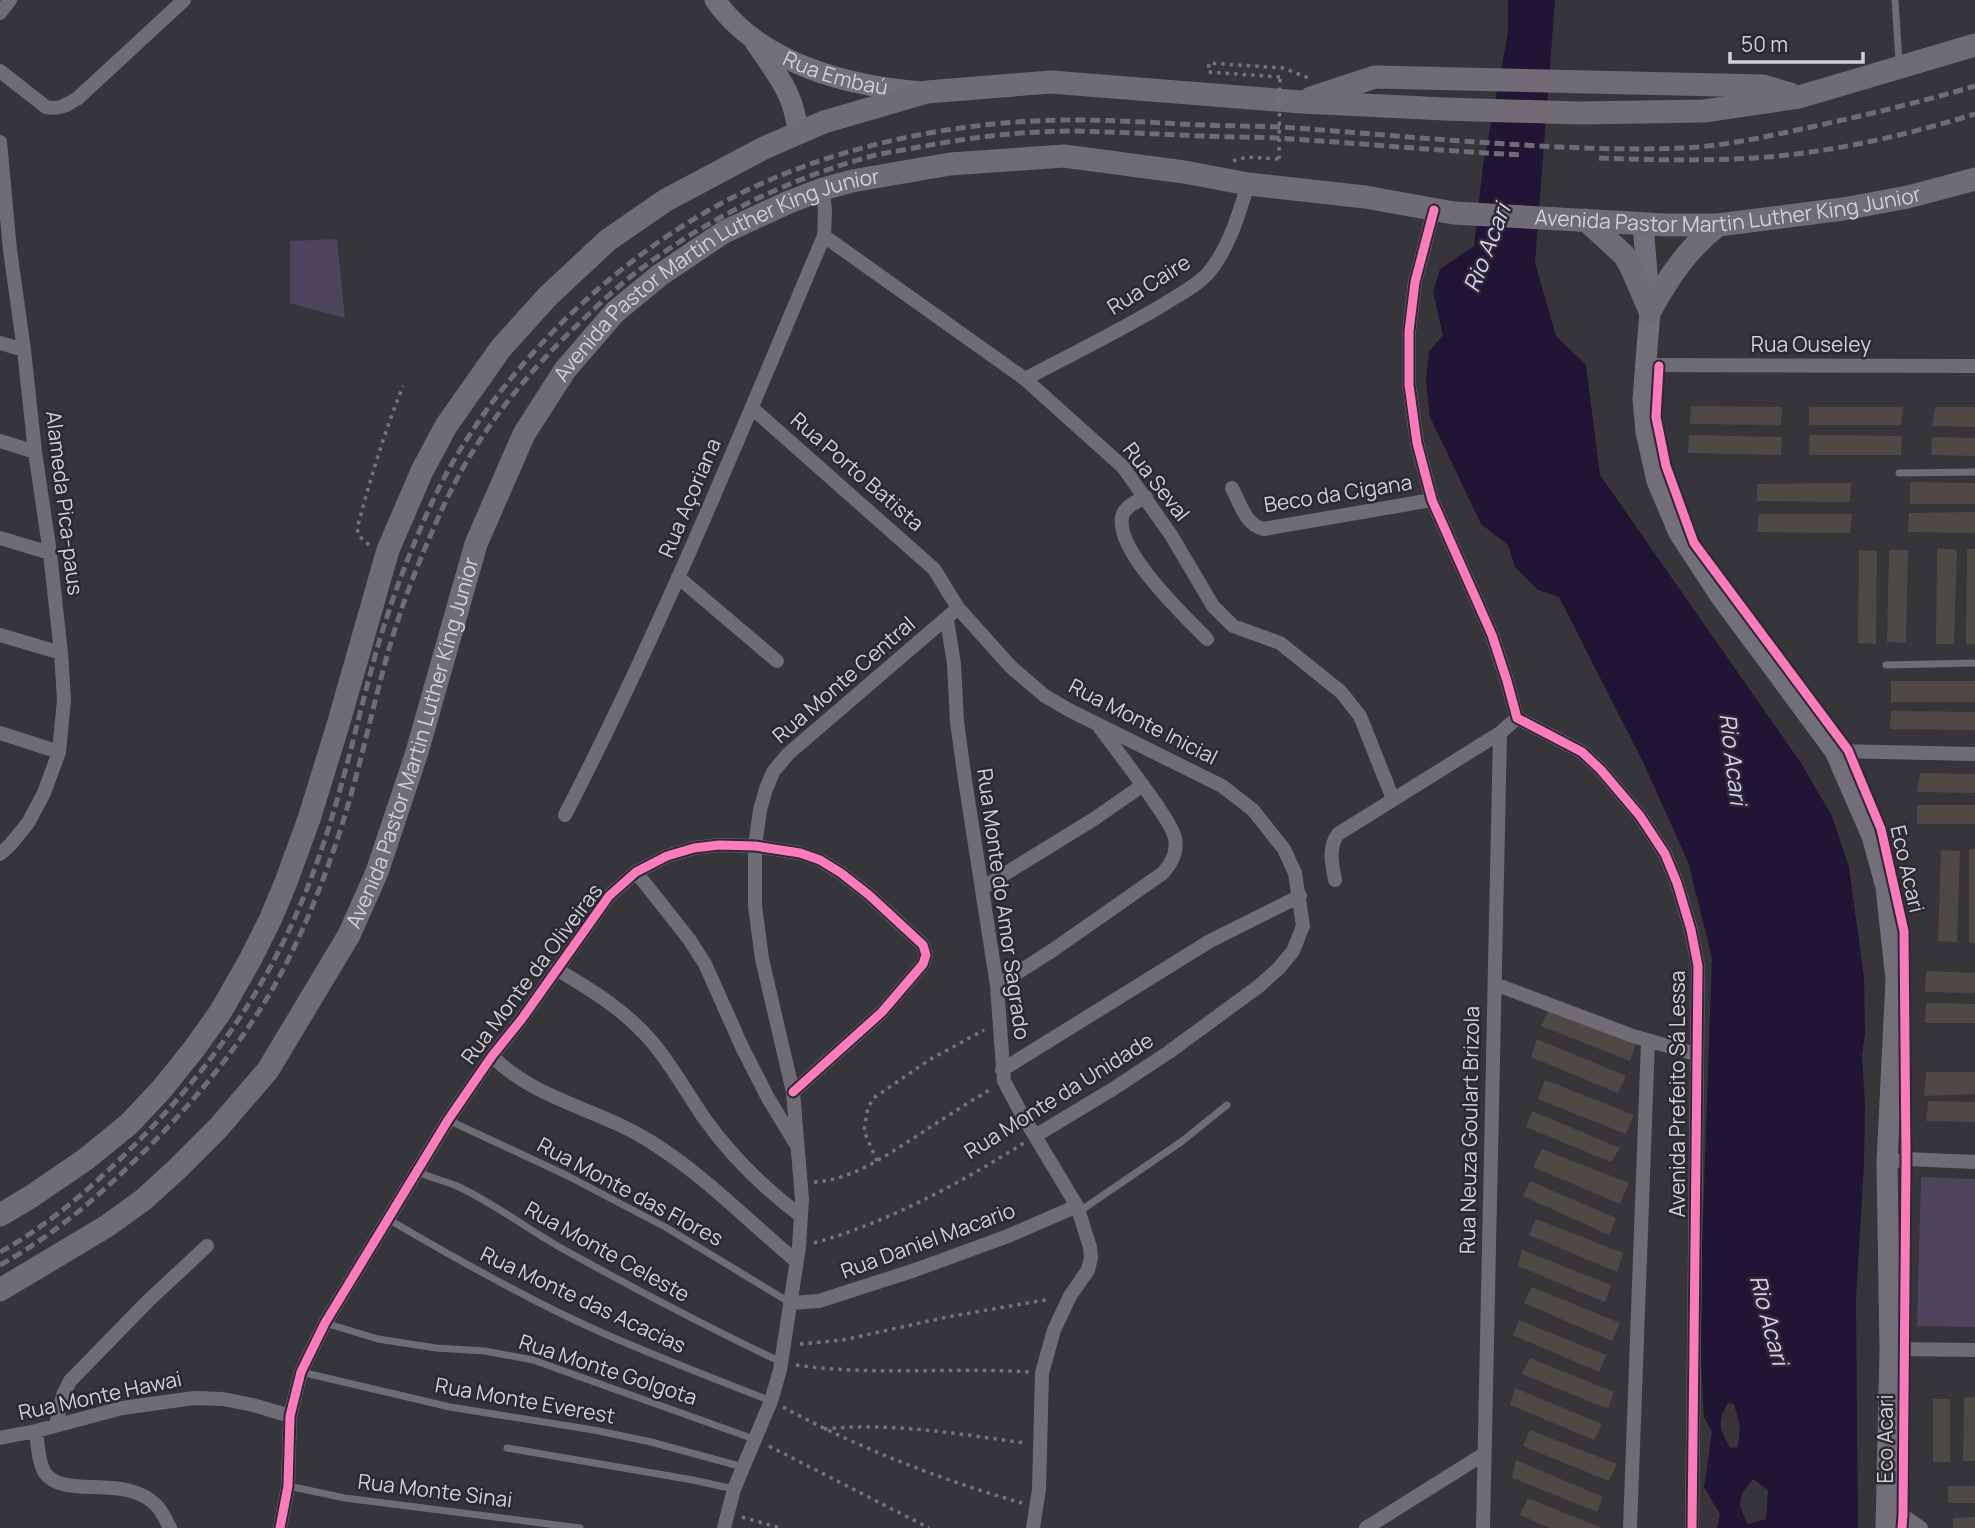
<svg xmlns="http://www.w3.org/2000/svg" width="1975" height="1528" viewBox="0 0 1975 1528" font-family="Manrope,sans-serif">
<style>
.green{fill:#4c455d}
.water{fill:#201534;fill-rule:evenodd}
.building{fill:#4f4946}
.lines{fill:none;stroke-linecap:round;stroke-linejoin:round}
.path{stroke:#75727b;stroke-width:3.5;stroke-dasharray:3.5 5;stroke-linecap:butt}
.lane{stroke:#6f6c76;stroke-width:7}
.street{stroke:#6f6c76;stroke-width:14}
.secondary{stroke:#726f7b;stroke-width:21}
.primary{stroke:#706c76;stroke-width:23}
.rail{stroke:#6e6c74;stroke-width:5;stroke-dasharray:10 5;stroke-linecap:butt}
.path-bridge{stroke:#75727b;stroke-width:3.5;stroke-dasharray:3.5 5;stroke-linecap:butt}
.cycleway-casing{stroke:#2b2932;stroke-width:13}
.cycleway{stroke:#fd7abc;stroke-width:9}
.labels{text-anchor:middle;stroke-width:5;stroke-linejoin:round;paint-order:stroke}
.street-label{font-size:21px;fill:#d2d0d6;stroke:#2b2932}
.water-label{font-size:23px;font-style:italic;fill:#d8cdf6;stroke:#2b2932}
</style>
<rect width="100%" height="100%" fill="#36353a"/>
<path class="green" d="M337,239L345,318L290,303V241Z
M1921,1177L1975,1179V1327L1917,1326Z"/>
<path class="water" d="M1508,0H1555L1535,263L1556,336L1586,365L1600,475L1801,763L1832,816L1849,867L1864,977L1865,1033L1862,1057L1865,1105L1864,1163L1856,1300L1858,1528H1717L1720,1514L1704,1487L1712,1432L1704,1417L1699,1329L1712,958L1688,862L1644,764L1559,597L1538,590L1515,567L1508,545L1481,524L1430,417L1426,381L1429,352L1443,335L1433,292L1440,269L1474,246L1483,166L1508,32ZM1728,1403L1734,1404L1740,1426L1738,1447L1730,1448C1720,1429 1716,1423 1728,1403ZM1753,1479L1768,1490L1766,1519L1748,1524C1736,1503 1738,1497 1753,1479Z"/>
<path class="building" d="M1691,406L1782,407L1781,425L1690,424Z
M1809,407H1903L1901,425H1809Z
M1935,407H1975V427L1932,426Z
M1689,435L1782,437L1781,455L1688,453Z
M1810,435L1902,436L1901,455H1809Z
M1932,437L1975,438V456L1931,455Z
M1910,482L1975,483V504H1910Z
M1851,483L1850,502L1757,501V484Z
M1975,512V533L1908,532L1909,513Z
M1759,514H1852L1850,533L1757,532Z
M1937,548L1957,550L1954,644H1936Z
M1967,549H1975V644L1966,645Z
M1859,550L1877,551L1876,644L1858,643Z
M1889,550H1908L1906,643L1887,642Z
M1891,681H1975V702H1891Z
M1891,711L1975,712V730L1890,729Z
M1920,773L1975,774V793L1917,792Z
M1917,805H1975V824H1917Z
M1969,849H1975V943H1969Z
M1941,850L1960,851L1957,942L1938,941Z
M1926,971L1975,973V993L1925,992Z
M1926,1003L1975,1004V1023H1925Z
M1549,1010L1637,1041L1630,1061L1541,1026Z
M1537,1039L1626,1076L1618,1093L1531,1057Z
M1926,1072H1975V1094L1924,1096Z
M1545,1080L1634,1115L1626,1134L1538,1099Z
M1928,1101L1975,1102V1122L1926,1121Z
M1532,1111L1620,1148L1611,1162L1526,1127Z
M1542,1149L1629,1183L1620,1204L1533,1167Z
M1530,1181L1616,1218L1609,1235L1523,1196Z
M1536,1219L1623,1253L1617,1272L1529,1235Z
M1522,1250L1611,1285L1605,1302L1518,1266Z
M1532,1287L1620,1323L1612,1341L1524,1303Z
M1519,1320L1606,1355L1599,1372L1513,1335Z
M1530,1358L1614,1392L1608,1409L1522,1374Z
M1515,1388L1602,1424L1594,1440L1510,1405Z
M1975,1397V1461H1963L1964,1398Z
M1933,1399H1950V1462H1933Z
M1530,1430L1617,1464L1609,1481L1523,1446Z
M1516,1460L1603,1497L1597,1512L1512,1478Z
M1948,1486H1975V1503H1948Z
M1528,1498L1602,1528H1550L1520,1515Z
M1975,1517V1528H1953V1518Z"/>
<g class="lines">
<path class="path" d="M1280,77L1208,72L1209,63L1283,68L1309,78
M1233,161L1247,157L1279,159
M369,545L360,537L357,529C370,480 384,433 403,386
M877,1161L864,1131L868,1107L875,1097L929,1060L984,1030
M814,1182C852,1180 885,1156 917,1136C941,1120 966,1104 991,1089
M814,1243C889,1222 958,1184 1024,1143
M800,1344L843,1340L947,1317L1051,1299
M796,1365C872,1376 952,1367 1029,1372
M783,1407C858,1448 939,1479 1022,1503
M824,1429C892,1422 958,1434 1025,1443
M769,1446L929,1528
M742,1517L780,1528"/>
<path class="lane" d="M1895,0L1899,62
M1899,473L1975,472
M1886,665L1975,663
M448,1120L566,1175L667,1228L789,1302
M417,1172C430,1177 444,1181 457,1186C494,1203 527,1229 563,1249C635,1289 707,1327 781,1362
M1080,1211L1181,1142L1227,1105
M388,1219C456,1259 525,1298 596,1330C654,1356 713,1378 771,1401
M325,1323L378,1339L436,1348L485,1351L533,1360L754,1439
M301,1372L450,1407L594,1430L651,1442L743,1467
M507,1448L693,1480L734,1489
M288,1486L345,1498L580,1528"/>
<path class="street" d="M0,13L10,0
M0,71L46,107C59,110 67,105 78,98L184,0
M0,142L10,250L24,350L35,452L50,553L61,653L64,700L59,752L44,793L28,823L10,845L0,854
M1434,210L1415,282L1409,331V385L1417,443L1432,500L1492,635L1507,681L1517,718L1582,752L1601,770L1640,816L1665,854L1677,883L1691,930L1698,966L1692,1528
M824,236L1025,379L1123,467L1171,535L1213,606L1233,626L1280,643L1341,692L1360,716L1393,799
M0,343L24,350
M1646,365L1975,366
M1025,379C1072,354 1120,331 1166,303C1180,294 1198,285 1209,272C1229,248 1239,214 1248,184
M752,408L934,569L958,608L1011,667L1045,696L1069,710L1222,786L1253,810L1284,849L1295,873L1303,926L1293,951L1279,968L1259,986L1169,1052L1113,1089L1035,1136
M0,441L35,452
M1232,488C1240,503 1246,526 1264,529L1432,500
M1146,497C1137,501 1124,507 1122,517C1116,552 1184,615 1207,639
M0,538L50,553
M678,577L777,661
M947,620L954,664L957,722L965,780L997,986L1004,1081L1020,1111L1077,1206L1090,1247L1091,1258L1088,1270L1070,1296L1054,1330L1042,1373L1039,1489L1033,1528
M0,635L61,653
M0,733L59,752
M1835,751L1975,754
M565,815C662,627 742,430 824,236L825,212L823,189
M636,872L689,939L705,964L742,1047L768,1098L796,1144
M1335,880C1332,865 1328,847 1338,834L1500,733L1517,718
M982,888L1094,819L1143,785
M556,969C592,990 626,1011 653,1043C672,1066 687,1093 704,1118C731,1156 765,1189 801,1216
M1495,984L1633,1036L1696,1054
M997,986L1053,950L1163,873C1172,863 1178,852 1175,838C1172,826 1163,815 1156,804C1138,778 1119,753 1100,728
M492,1056C535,1100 600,1109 651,1142C704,1175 748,1221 796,1261
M1002,1070L1210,941L1300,896
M1887,1163L1906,1159L1975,1162
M791,1303L819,1301L915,1270L1008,1236L1077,1206
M1890,1349L1975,1350
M56,1425L63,1395L70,1381L148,1301L207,1246
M36,1431C38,1445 38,1462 45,1473C64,1500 124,1473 156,1505C162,1511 166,1520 170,1528
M0,1438L36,1431L122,1408L194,1398L223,1399L253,1405L290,1416
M1887,1504L1921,1528
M280,1528L288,1486L290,1416L301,1372L325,1323L448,1120L492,1056L521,1020L609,896L636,872L667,856L694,848L719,845L755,846L800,853L820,860L841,873L869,895L923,945L926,955L923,964L882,1012L793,1092
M724,1528L734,1489L771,1401L780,1370L799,1247L802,1199L793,1092L762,959L755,906V846L760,810L766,789L773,772L788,754L958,608
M1366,1528L1484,1454
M1483,1528L1500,733
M1630,1528L1648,1041"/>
<g class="secondary">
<path id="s1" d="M715,0C760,64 850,87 924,92"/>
<path d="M755,42C777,75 794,92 798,133"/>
<path d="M1643,224L1650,311L1643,399L1646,432L1657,481L1679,533L1721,597L1835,751L1872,836L1886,887L1896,980L1887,1163L1890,1349L1886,1528"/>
</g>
<g class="primary">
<path d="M1311,98L1375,77L1763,86L1790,94"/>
<path d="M1586,220L1624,255L1631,267L1650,311"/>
<path d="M1650,311C1668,278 1688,248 1718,225"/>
<path d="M0,1215L32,1196L86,1159L129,1124L161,1090L194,1049L221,1011L250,960L271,918L286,882L309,819L338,725L388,550L422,471L446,426L501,348L548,296L608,240L666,200L764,148L824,122L927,92L1051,82L1302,102L1445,109L1579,113L1704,111L1799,97L1975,45"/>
<path id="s2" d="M0,1290L107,1226L143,1200L176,1170L219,1127L268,1070L349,935L377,872L417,752L476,544L524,434L565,370L615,312L660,275L724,232L789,202L823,189L852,181L950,164L1064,156L1184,172L1248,184L1365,197L1454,213L1666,225H1718L1843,209L1908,197L1975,179"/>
</g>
<path class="rail" d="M1599,158C1650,160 1703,161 1754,158C1829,153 1904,136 1975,114
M0,1252C42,1229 79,1198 114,1165C213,1071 281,973 324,842C346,777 360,708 379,642C394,592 413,543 435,496C492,377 606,265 722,203C825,147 956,120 1073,120C1116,120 1159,123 1203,125C1229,126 1255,126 1281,127C1341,131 1402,137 1462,141C1536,146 1609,151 1683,148C1726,146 1769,136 1811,127C1866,115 1921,102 1975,86
M0,1265C47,1239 89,1205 127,1168C182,1116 230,1060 269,995C296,949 317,898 334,849C358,781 371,710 391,642C405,595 424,548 445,503C475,438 520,381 571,331C591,312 612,291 634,274C704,220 787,179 872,156C886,152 900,151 914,148C966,138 1020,131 1073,131C1116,132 1159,134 1202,136C1226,137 1251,137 1276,138C1358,143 1440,151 1522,155"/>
<path class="path-bridge" d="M1279,159L1280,77"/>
<g class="cycleway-casing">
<path id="cycleway" d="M1434,210L1415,282L1409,331V385L1417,443L1432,500L1492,635L1507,681L1517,718L1582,752L1601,770L1640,816L1665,854L1677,883L1691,930L1698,966L1692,1528
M1659,366L1656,417L1666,466L1694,543L1848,750L1881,829L1904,931L1906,1159L1903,1515L1902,1528
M280,1528L288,1486L290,1416L301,1372L325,1323L448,1120L492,1056L521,1020L609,896L636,872L667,856L694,848L719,845L755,846L800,853L820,860L841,873L869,895L923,945L926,955L923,964L882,1012L793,1092"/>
</g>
<use href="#cycleway" class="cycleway"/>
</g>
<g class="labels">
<g class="street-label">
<text dy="7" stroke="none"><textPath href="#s1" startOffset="145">Rua Embaú</textPath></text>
<text dy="7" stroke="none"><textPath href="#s2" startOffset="2348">Avenida Pastor Martin Luther King Junior</textPath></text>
<text dy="7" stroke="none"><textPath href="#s2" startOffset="1298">Avenida Pastor Martin Luther King Junior</textPath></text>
<text transform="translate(1149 285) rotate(-32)" y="7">Rua Caire</text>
<text x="1811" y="352">Rua Ouseley</text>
<text transform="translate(857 472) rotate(41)" y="7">Rua Porto Batista</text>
<text transform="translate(1156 482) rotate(52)" y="7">Rua Seval</text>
<text transform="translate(1338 494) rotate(-9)" y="7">Beco da Cigana</text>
<text transform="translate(690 498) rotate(-67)" y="7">Rua Açoriana</text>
<text transform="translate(64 503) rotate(83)" y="7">Alameda Pica-paus</text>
<text transform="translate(844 680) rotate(-41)" y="7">Rua Monte Central</text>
<text transform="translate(1143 722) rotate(27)" y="7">Rua Monte Inicial</text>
<text dy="7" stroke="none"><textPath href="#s2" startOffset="710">Avenida Pastor Martin Luther King Junior</textPath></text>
<text transform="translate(1907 869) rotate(77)" y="7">Eco Acari</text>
<text transform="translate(1003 904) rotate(82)" y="7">Rua Monte do Amor Sagrado</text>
<text transform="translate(532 974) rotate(-53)" y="7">Rua Monte da Oliveiras</text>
<text transform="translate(1678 1094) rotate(-90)" y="7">Avenida Prefeito Sá Lessa</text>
<text transform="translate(1059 1096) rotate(-32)" y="7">Rua Monte da Unidade</text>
<text transform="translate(1470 1130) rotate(-89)" y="7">Rua Neuza Goulart Brizola</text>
<text transform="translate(630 1192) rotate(28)" y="7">Rua Monte das Flores</text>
<text transform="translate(928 1241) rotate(-20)" y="7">Rua Daniel Macario</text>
<text transform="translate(607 1252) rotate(29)" y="7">Rua Monte Celeste</text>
<text transform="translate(583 1300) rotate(25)" y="7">Rua Monte das Acacias</text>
<text transform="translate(608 1370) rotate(18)" y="7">Rua Monte Golgota</text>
<text transform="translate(100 1396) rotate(-12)" y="7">Rua Monte Hawai</text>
<text transform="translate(525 1401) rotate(10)" y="7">Rua Monte Everest</text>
<text transform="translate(1886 1439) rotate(-90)" y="7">Eco Acari</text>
<text transform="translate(435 1491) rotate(7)" y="7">Rua Monte Sinai</text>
</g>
<g class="water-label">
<text transform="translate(1487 248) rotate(-69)" y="8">Rio Acari</text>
<text transform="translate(1733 759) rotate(83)" y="8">Rio Acari</text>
<text transform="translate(1769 1320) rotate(75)" y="8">Rio Acari</text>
</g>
</g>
<path d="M1730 52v10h133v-10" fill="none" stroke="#d2d0d6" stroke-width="3.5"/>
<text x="1741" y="52" font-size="21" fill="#d2d0d6" stroke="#2b2932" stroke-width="5" paint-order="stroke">50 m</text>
</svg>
